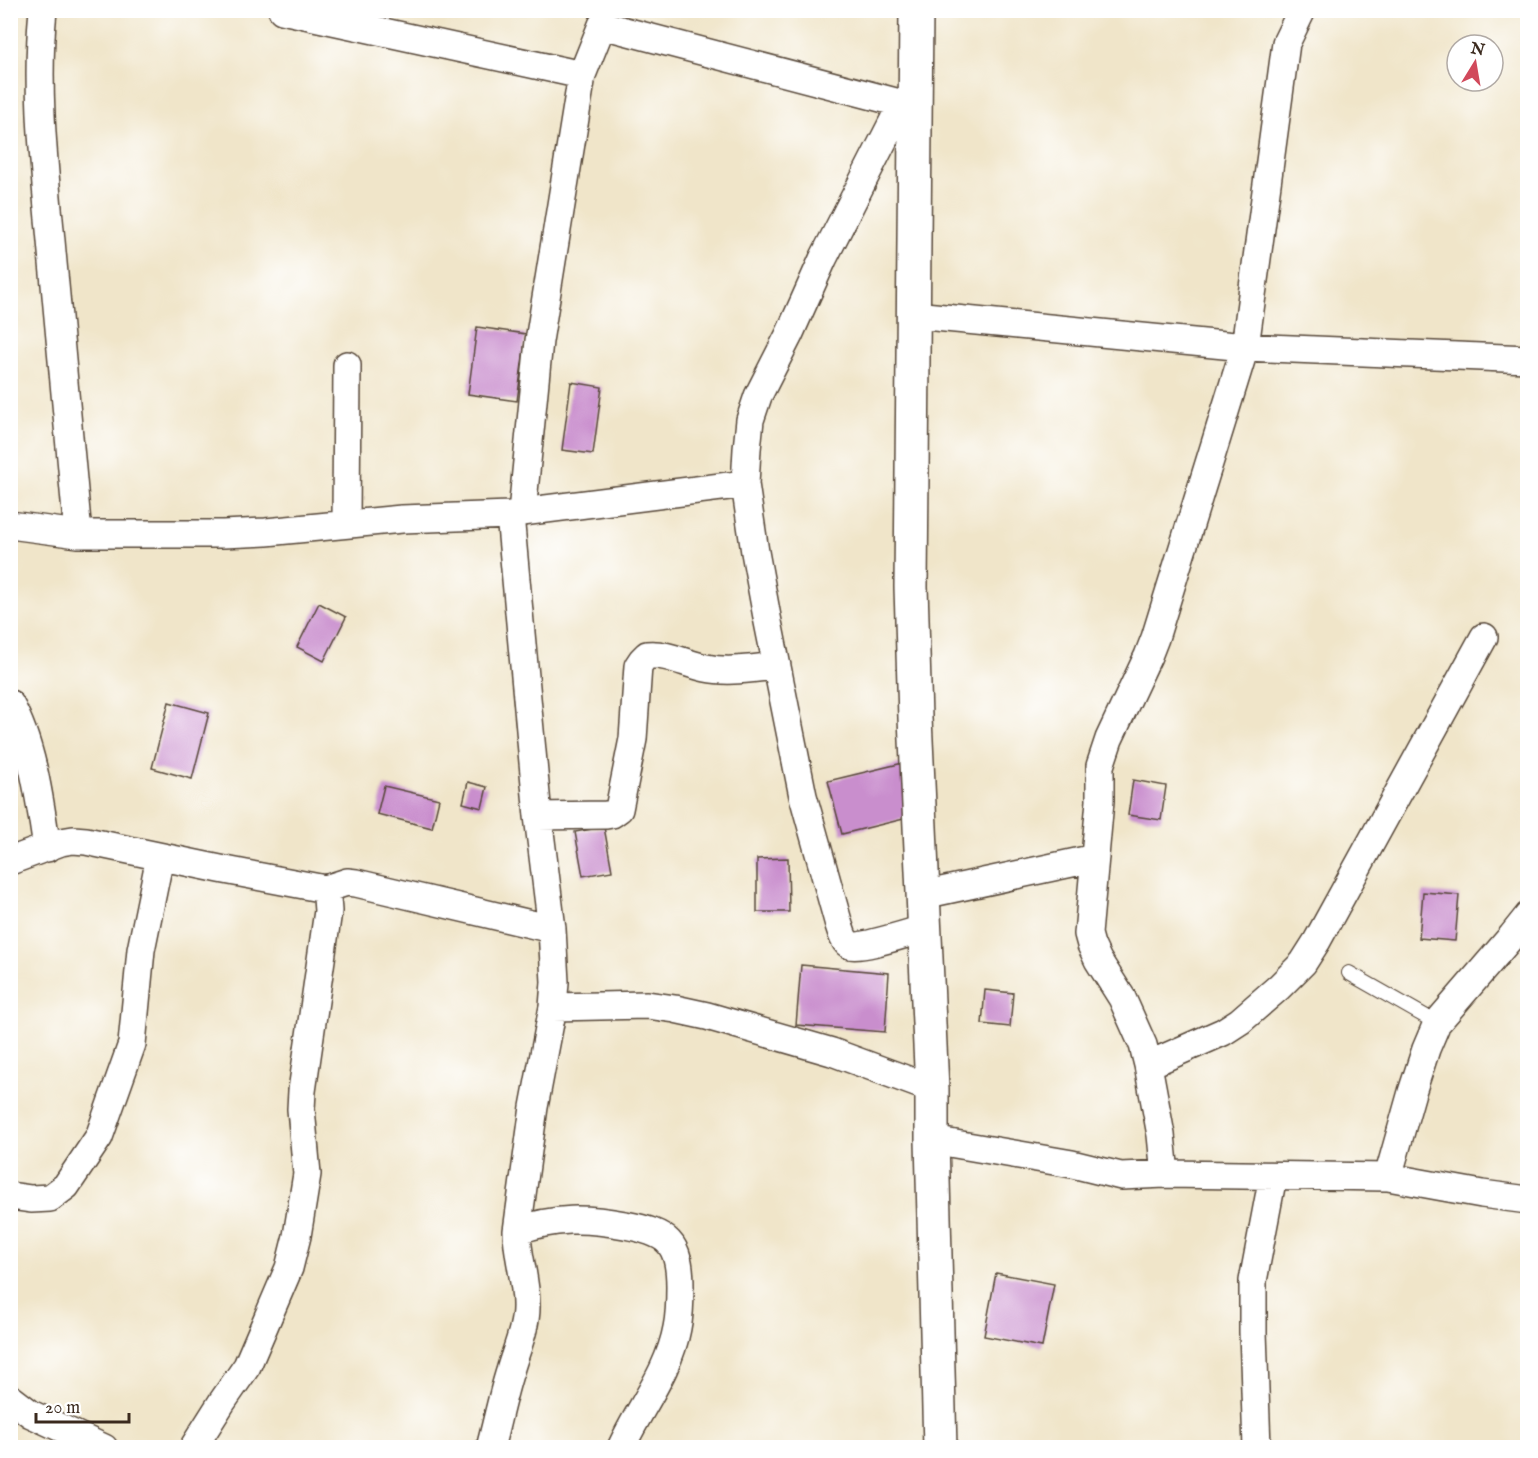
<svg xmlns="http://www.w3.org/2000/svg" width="1538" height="1458" viewBox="0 0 1538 1458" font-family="'IM FELL English',serif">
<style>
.building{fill:#c98ecd}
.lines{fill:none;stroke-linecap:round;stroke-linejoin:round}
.service-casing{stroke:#564638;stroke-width:16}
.minor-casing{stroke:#564638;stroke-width:30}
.tertiary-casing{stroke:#564638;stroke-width:36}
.service{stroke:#fff;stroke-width:14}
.minor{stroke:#fff;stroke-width:27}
.tertiary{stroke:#fff;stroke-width:33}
</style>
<rect width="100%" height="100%" fill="#fff"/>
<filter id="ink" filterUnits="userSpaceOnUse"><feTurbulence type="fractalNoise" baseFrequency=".0167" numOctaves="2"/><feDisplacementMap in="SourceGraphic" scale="12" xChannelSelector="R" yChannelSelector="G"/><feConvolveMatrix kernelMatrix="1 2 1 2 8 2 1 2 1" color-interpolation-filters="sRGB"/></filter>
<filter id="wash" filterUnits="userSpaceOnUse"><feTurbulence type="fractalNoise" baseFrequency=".008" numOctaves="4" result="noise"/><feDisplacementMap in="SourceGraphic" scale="24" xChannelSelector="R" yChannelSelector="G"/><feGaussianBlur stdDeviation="1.35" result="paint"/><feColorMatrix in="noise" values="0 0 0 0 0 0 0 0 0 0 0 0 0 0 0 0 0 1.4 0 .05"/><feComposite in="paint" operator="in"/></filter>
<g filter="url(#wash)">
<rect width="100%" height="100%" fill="#f0e5c9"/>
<g id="blocks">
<path class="building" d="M477,327L526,334L517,401L468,394Z
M571,382L602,387L593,454L562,450Z
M319,603L346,617L324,661L297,647Z
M169,702L209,713L192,779L152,768Z
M903,763L916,816L842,834L828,781Z
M1133,780L1166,786L1161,820L1128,815Z
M468,782L487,787L482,808L463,803Z
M384,786L439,799L432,828L377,814Z
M604,827L612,871L583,876L575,832Z
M788,858L789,912H757V859Z
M1423,892L1459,895L1455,941L1419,938Z
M801,965L889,973L885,1032L796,1025Z
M985,990L1013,993L1010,1027L982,1024Z
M996,1273L1054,1284L1042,1347L984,1336Z"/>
</g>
</g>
<g filter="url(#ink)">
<use href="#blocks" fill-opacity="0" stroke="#564638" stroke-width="1.5"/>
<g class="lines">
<g class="service-casing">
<path id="service" d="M1349,973L1437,1023"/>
</g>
<g class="minor-casing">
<path id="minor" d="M43,10C35,91 45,172 52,252C61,346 70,440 78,534
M282,10L582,75
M902,104L823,259L789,335L758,396L750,420L747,449L745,484L755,552L767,617L803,796L839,925C841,931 844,943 850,945C861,949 911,932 924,929
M914,315L1245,347L1528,359
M522,512L539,341L582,75L602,25L915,107
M346,524L347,365
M10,525L78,534H223L266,532L402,519L510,515L522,512L745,484
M10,704C33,745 40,802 47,848
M538,816L606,815L612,814L619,809L633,739L638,666L642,660L647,655C667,653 686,664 706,668C729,673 754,668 777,666
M10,861L61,842L73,840L86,841L220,869L325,889L347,882L356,883L552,929
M923,895L1095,858
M553,1007L647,1005L675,1009L707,1016L832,1052L932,1089
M1148,1065L1223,1032L1240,1021L1279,987L1303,963L1317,941L1484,637
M932,1140L1072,1164L1121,1176L1165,1174L1388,1177L1482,1194L1528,1200
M1165,1174L1161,1135L1148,1065L1143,1045L1122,998L1098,960L1091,945L1088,934L1100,801V766L1109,739L1148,656L1155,638L1245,347L1286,43L1302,10
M1388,1177L1412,1092L1426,1049L1437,1023L1512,936L1528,916
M10,1196L31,1199L50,1198L66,1186L99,1137L132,1044L141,950L160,857
M517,1231C553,1217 588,1218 625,1225C668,1233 680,1242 680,1287C680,1301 680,1314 677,1328C669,1372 639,1408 621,1448
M10,1398L31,1414L104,1448
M193,1448L222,1402L247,1366L289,1268L297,1236L307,1174L301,1109L302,1091L328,911L327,898L325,889
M490,1448C497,1422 502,1396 510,1371C516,1350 527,1326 526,1304C526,1279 517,1255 517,1231L534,1107L553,1007L555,982L552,929L538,816L510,515
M1257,1448L1253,1332V1281L1273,1176"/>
</g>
<g class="tertiary-casing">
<path id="tertiary" d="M916,10L911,587L915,718L932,1089V1140L940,1448"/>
</g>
<use href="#service" class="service"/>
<use href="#minor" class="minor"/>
<use href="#tertiary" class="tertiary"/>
</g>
</g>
<rect width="1538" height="1458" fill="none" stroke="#fff" stroke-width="36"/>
<g transform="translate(1475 63) rotate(11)"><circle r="28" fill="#ffffff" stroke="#b1aaa5" stroke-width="1.5"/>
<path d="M0-4.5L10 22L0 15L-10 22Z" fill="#d1495b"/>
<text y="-9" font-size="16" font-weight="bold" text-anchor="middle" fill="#3b2a1e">N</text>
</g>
<path d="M36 1413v9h93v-9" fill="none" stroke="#3b2a1e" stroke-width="3"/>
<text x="45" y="1413" font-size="18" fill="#3b2a1e" stroke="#ffffff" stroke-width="4.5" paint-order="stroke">20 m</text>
</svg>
